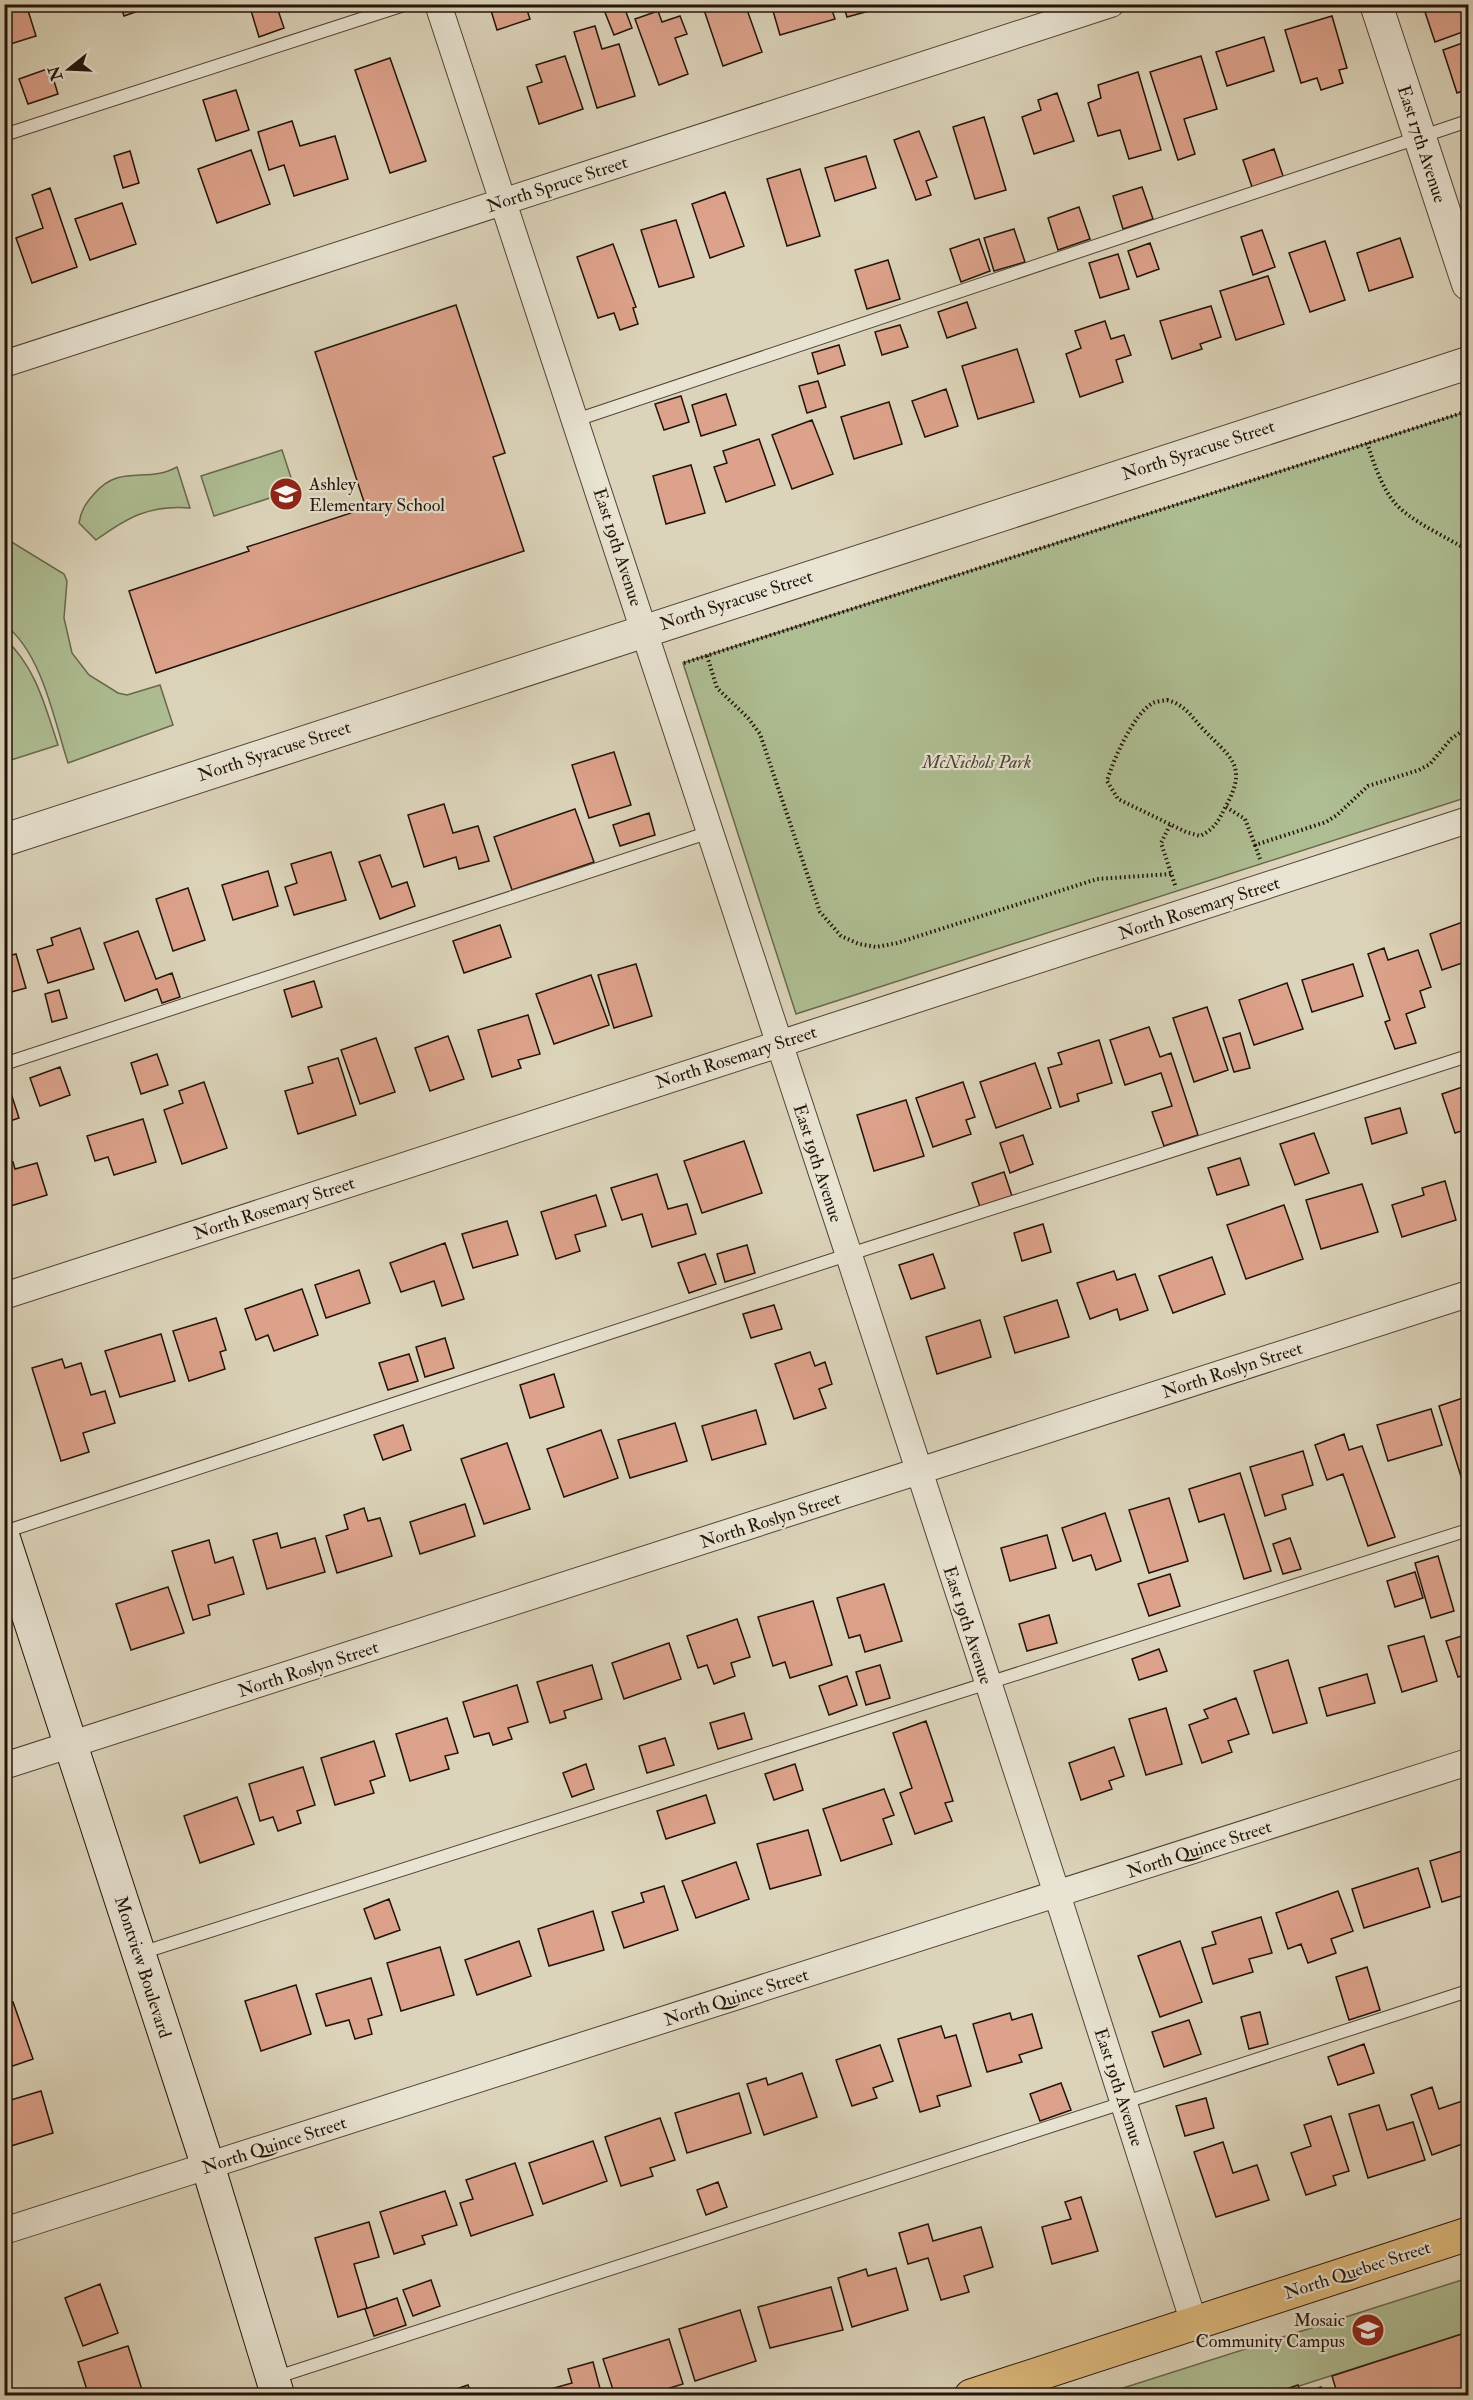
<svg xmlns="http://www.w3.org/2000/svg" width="1473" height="2400" viewBox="0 0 1473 2400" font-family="'IM FELL Double Pica',serif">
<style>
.green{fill:#aebd92;stroke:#68684e;stroke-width:1.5}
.building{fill:#dda28b;stroke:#23130a;stroke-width:1.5}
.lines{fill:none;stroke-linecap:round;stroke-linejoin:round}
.service-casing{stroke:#514336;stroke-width:14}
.minor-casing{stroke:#514336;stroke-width:28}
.tertiary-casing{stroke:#514336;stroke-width:34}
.secondary-casing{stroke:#23130a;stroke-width:35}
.primary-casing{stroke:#23130a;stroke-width:35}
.path{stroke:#23130a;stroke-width:4;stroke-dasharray:1.5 3;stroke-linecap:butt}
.service{stroke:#e8e3d2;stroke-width:12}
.minor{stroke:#e8e3d2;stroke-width:26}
.tertiary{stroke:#e8e3d2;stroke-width:32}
.secondary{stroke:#e8e3d2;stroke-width:33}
.primary{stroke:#deba7d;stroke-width:33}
.labels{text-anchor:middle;stroke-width:4.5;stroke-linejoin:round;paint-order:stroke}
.street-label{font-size:18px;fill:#23130a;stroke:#e8e3d2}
.poi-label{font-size:18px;fill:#23130a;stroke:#e8e3d2;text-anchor:start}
.park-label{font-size:18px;font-style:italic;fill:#4d4633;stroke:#e8e3d2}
</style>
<rect width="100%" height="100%" fill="#dcd4ba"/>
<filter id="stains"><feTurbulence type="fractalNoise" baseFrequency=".00333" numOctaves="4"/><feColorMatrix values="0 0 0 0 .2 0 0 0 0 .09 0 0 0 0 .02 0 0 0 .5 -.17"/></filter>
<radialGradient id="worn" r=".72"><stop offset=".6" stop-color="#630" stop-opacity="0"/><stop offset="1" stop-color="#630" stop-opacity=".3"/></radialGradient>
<path class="green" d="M1468,411V797L796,1014L683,663Z
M282,450L295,490L214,516L201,476Z
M177,467L190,508C149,505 128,517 96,540L79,523C81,510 86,503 94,494C120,463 147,484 177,467Z
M5,538L64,574L67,581L64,618L72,653L89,675L118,693L127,695L160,685L173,725L68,763C54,720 42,653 5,625Z
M4,638C36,667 45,706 58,745L5,762Z
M1468,2278V2332L1271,2395L1098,2396Z"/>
<path class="building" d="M4,4H26L36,36L4,46Z
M120,4H158L124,16Z
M249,4H276L284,28L259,37Z
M489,4H525L530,19L497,30Z
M620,4H623L632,28L614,35L604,10Z
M711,4H745L762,52L723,66L703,7Z
M771,4H830L835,19L780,35Z
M843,4H879L880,8L847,17Z
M1437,4H1466L1468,12V30L1435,42L1424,9Z
M658,11L662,22L680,16L687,34L675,38L688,74L659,85L635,19Z
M1332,16L1347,68L1339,70L1343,83L1321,90L1317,78L1301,83L1285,30Z
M595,26L602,49L619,44L635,96L597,108L574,32Z
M1264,37L1274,71L1227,86L1216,52Z
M1468,41V89L1457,93L1443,50Z
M565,56L583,109L539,124L527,87L542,82L536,65Z
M1201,56L1217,109L1184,119L1195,154L1178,160L1150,72Z
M390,58L426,161L390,173L355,70Z
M50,68L58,94L28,104L19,79Z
M1138,72L1161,150L1129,159L1120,130L1098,136L1088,103L1101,98L1098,85Z
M236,90L249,130L216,141L203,100Z
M1057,93L1074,141L1034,154L1022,117L1041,110L1038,100Z
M984,117L1006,190L975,199L953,127Z
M292,121L300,146L335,136L348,179L294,196L284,165L269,170L258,132Z
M919,131L937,177L926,181L931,195L916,200L894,140Z
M1274,149L1283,176L1252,187L1243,160Z
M251,150L270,204L217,223L198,169Z
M130,151L139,183L123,188L114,156Z
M866,156L876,188L835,201L825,168Z
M800,169L820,236L787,246L767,179Z
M1142,187L1153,219L1123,229L1113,196Z
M50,188L77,267L32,283L16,238L43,228L32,195Z
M725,192L744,246L710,258L692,204Z
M122,203L136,244L90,260L75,219Z
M1079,207L1090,239L1058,250L1048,218Z
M676,220L694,277L659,287L641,230Z
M1014,229L1025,262L994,271L984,238Z
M1262,230L1275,267L1253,275L1241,237Z
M1400,238L1413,277L1369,291L1357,253Z
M979,239L990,271L961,282L950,249Z
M1325,241L1345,300L1310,312L1289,253Z
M1150,243L1159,269L1137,277L1128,251Z
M613,244L636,307L633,308L638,324L620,330L614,313L598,318L577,257Z
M1118,254L1129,289L1100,298L1089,263Z
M888,260L900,299L867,309L855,270Z
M1268,276L1284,324L1236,340L1220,291Z
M967,302L976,328L947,338L938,312Z
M456,305L505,453L493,457L524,551L156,673L129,591L249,551L247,547L366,508L315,352Z
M1211,306L1221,337L1200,344L1202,349L1172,359L1160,321Z
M1105,321L1111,339L1124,335L1131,355L1116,360L1123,382L1080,397L1066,354L1081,348L1075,331Z
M900,325L908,347L882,355L875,332Z
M839,345L845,365L818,374L812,353Z
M1017,349L1034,402L978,419L962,366Z
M818,381L826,407L807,413L799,386Z
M946,389L958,426L925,437L912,401Z
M726,394L736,425L701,436L692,405Z
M681,396L689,422L664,430L655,404Z
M889,402L902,444L854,459L841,417Z
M812,420L833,474L792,489L772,435Z
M759,439L775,485L726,502L714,467L727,463L723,451Z
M691,465L705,513L666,524L653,476Z
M614,752L631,805L589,818L572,765Z
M444,804L453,833L478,826L489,861L459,869L456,857L424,867L408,815Z
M575,809L594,862L512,890L494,837Z
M649,813L655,835L620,846L613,825Z
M331,852L346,900L294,915L285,887L297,883L291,864Z
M380,855L392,887L407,882L415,906L380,919L359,862Z
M268,871L278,906L233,920L222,885Z
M188,888L205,940L173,951L156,899Z
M1468,920V961L1442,970L1430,934Z
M500,925L511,957L464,973L453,941Z
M80,928L94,969L48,983L37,950L53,945L51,938Z
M138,931L156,979L172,973L180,997L162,1003L157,989L125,1001L104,943Z
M1384,948L1388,960L1418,950L1431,987L1420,991L1425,1007L1406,1014L1416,1043L1395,1049L1385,1022L1390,1020L1368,954Z
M16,954L26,988L4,994V957Z
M636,964L652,1016L614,1028L598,975Z
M1353,964L1363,996L1312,1012L1302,980Z
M591,975L609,1025L554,1044L536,994Z
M314,981L322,1007L292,1017L284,990Z
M1287,983L1303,1029L1254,1045L1239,1000Z
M59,990L67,1018L52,1022L45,994Z
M1207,1007L1228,1070L1194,1082L1173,1018Z
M528,1015L540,1054L518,1060L521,1068L492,1077L478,1030Z
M1149,1027L1160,1057L1171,1053L1198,1135L1164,1146L1152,1112L1172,1106L1161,1073L1125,1085L1110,1040Z
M1240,1033L1250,1068L1234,1072L1223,1038Z
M448,1036L464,1079L430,1091L415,1048Z
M376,1038L395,1092L360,1104L341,1050Z
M1099,1040L1112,1083L1077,1094L1079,1101L1060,1107L1048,1068L1062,1064L1058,1053Z
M157,1054L168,1085L141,1094L131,1063Z
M338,1058L356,1115L298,1134L285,1091L313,1083L308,1067Z
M1035,1063L1051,1108L996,1128L980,1082Z
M60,1067L70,1095L40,1106L30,1078Z
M204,1082L227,1148L182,1164L164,1110L183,1103L179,1091Z
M963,1082L975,1117L966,1120L971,1134L933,1147L916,1098Z
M8,1084L19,1118L4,1123V1086Z
M1468,1085V1129L1455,1133L1442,1094Z
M906,1100L924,1156L874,1171L857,1115Z
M1400,1108L1407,1133L1372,1144L1365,1118Z
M143,1119L156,1162L114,1175L108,1157L95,1161L87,1136Z
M1314,1133L1329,1173L1295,1185L1280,1144Z
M1023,1135L1033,1164L1010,1173L1000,1143Z
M744,1141L762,1193L702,1213L684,1161Z
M1240,1158L1249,1185L1217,1195L1208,1168Z
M13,1162L15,1169L37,1163L47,1195L4,1208V1164Z
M1004,1172L1013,1199L981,1210L972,1183Z
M657,1174L668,1209L687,1204L696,1234L652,1247L642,1214L622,1220L611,1188Z
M1445,1181L1456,1220L1402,1237L1392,1205L1424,1195L1422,1188Z
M1362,1184L1378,1232L1321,1249L1306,1200Z
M596,1195L606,1226L575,1235L580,1251L556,1259L541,1212Z
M1284,1205L1303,1259L1246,1279L1227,1225Z
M507,1221L518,1255L473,1268L462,1234Z
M1043,1224L1051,1252L1022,1261L1014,1233Z
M445,1243L464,1299L442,1306L434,1281L401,1292L390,1263Z
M747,1245L755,1273L725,1282L717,1254Z
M705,1254L716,1284L689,1293L678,1263Z
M933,1254L945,1288L911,1299L899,1265Z
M1212,1257L1225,1294L1173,1313L1159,1276Z
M359,1270L370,1303L326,1318L315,1285Z
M1114,1271L1117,1280L1135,1274L1148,1310L1120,1320L1117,1309L1090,1319L1077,1283Z
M302,1289L318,1335L274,1351L268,1335L256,1340L245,1309Z
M1057,1300L1069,1337L1015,1353L1004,1317Z
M774,1305L782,1329L751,1338L743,1314Z
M216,1318L226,1350L220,1352L225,1369L189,1381L173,1331Z
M980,1320L991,1357L937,1374L926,1337Z
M161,1334L175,1381L120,1397L105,1351Z
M445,1338L454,1368L425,1377L416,1347Z
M810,1352L815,1366L825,1362L832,1384L819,1389L826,1408L794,1419L775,1364Z
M409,1354L418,1381L388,1390L379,1363Z
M62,1359L65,1368L81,1363L91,1395L105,1391L115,1423L83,1433L89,1452L61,1461L32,1368Z
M554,1374L564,1407L530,1418L520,1385Z
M1468,1390V1499L1439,1406L1466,1397L1464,1392Z
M1431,1409L1442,1445L1388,1461L1377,1425Z
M756,1410L766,1444L712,1460L702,1426Z
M675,1423L687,1461L630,1478L618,1440Z
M403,1425L411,1450L383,1460L374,1435Z
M601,1430L618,1478L564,1497L547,1449Z
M1344,1434L1349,1450L1362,1446L1395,1537L1368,1546L1343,1474L1327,1480L1315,1445Z
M507,1443L530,1509L484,1524L461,1459Z
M1303,1451L1313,1485L1282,1495L1286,1509L1265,1516L1250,1467Z
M1240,1473L1271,1571L1244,1579L1224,1514L1199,1522L1189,1489Z
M1169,1498L1188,1561L1149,1573L1129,1510Z
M465,1504L475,1536L420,1554L410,1522Z
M364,1508L368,1521L380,1518L392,1556L337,1573L326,1536L348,1529L344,1515Z
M1105,1513L1121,1561L1096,1570L1091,1555L1073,1561L1062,1528Z
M277,1533L281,1548L315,1538L325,1572L267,1589L253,1540Z
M1047,1535L1056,1568L1010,1581L1001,1548Z
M1290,1538L1301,1569L1283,1574L1273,1544Z
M209,1540L215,1563L233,1557L244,1594L208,1605L210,1615L193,1620L172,1551Z
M1438,1556L1454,1611L1431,1618L1415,1563Z
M1415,1572L1423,1598L1395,1607L1387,1581Z
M1170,1574L1180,1606L1149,1616L1138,1584Z
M884,1584L902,1641L865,1652L860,1635L849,1638L837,1598Z
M168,1587L184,1633L131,1650L116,1604Z
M813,1601L832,1665L790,1678L785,1662L773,1666L758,1617Z
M1049,1615L1057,1643L1027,1651L1019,1624Z
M737,1619L750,1657L731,1663L735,1676L714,1684L707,1665L698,1668L687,1636Z
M1468,1634V1674L1458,1677L1446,1641Z
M1424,1636L1437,1681L1402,1692L1388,1646Z
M669,1643L681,1679L624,1699L612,1663Z
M1159,1649L1167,1671L1139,1680L1132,1659Z
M1288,1660L1307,1723L1273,1733L1254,1671Z
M592,1665L602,1699L564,1711L566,1718L550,1723L537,1682Z
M880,1665L890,1698L866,1705L856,1672Z
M1367,1674L1375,1703L1327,1716L1319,1688Z
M847,1676L857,1705L829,1715L819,1686Z
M517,1685L528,1722L508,1728L512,1739L493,1745L489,1733L474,1737L463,1702Z
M1236,1698L1249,1734L1228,1741L1232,1752L1202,1763L1189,1725L1208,1718L1204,1710Z
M1166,1708L1182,1764L1146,1775L1129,1719Z
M744,1713L752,1739L718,1749L710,1723Z
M447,1718L458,1753L445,1756L449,1769L410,1781L396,1734Z
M926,1721L953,1801L945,1803L952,1821L915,1834L900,1793L912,1788L893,1733Z
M665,1738L674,1765L647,1773L639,1746Z
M374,1741L385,1776L370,1781L374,1793L335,1805L321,1758Z
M1114,1747L1124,1776L1109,1781L1112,1789L1081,1800L1069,1763Z
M586,1764L594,1789L572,1797L563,1773Z
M795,1764L803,1790L774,1800L765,1774Z
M303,1767L315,1805L297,1811L301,1823L278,1831L273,1817L260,1821L249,1784Z
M884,1789L894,1815L883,1819L892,1844L841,1861L823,1809Z
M706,1795L715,1823L666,1839L657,1811Z
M237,1797L254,1844L200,1863L184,1816Z
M808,1830L821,1875L770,1889L757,1844Z
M1468,1849V1894L1442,1902L1430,1861Z
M736,1862L749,1899L696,1918L682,1881Z
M1418,1868L1430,1907L1364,1928L1352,1889Z
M664,1886L678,1930L624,1948L612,1912L644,1902L641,1893Z
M1338,1891L1353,1931L1331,1939L1336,1953L1308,1963L1301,1944L1288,1949L1276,1913Z
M389,1899L400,1930L375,1939L364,1909Z
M593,1911L604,1950L549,1966L538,1929Z
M1261,1917L1272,1953L1249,1959L1253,1972L1213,1984L1202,1948L1216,1944L1212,1932Z
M519,1941L531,1976L477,1995L465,1960Z
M1180,1941L1202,2002L1160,2017L1138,1956Z
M440,1947L454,1995L401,2011L387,1963Z
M1367,1967L1380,2010L1349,2020L1336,1977Z
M371,1978L382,2015L368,2019L372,2034L355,2039L349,2020L326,2026L316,1994Z
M296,1985L311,2034L261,2051L245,2001Z
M13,2002L33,2059L4,2069V2005Z
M1260,2012L1268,2044L1249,2049L1241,2017Z
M1010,2013L1012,2020L1032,2014L1042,2048L1019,2055L1022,2062L987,2072L973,2024Z
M1189,2020L1201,2054L1164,2067L1152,2032Z
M941,2026L945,2038L956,2035L971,2086L937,2096L940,2106L920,2112L898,2039Z
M1364,2044L1374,2073L1338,2085L1328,2057Z
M880,2045L893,2081L873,2088L877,2098L852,2106L836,2060Z
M802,2073L817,2117L764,2135L747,2084L766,2078L768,2085Z
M1061,2083L1071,2110L1040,2121L1030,2094Z
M1432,2087L1439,2109L1468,2099V2142L1432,2155L1411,2095Z
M41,2091L53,2133L11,2146L4,2126V2102Z
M739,2093L751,2133L687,2153L675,2113Z
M1206,2098L1214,2128L1185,2136L1176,2106Z
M1379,2105L1387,2130L1413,2122L1425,2160L1368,2178L1349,2114Z
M1331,2116L1349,2171L1333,2176L1336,2185L1306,2195L1291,2153L1311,2146L1304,2125Z
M660,2118L675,2160L650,2168L653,2176L621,2186L605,2137Z
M593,2141L607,2181L543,2204L529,2163Z
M1223,2142L1233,2173L1257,2165L1269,2200L1216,2217L1194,2152Z
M515,2163L533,2215L471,2236L460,2203L473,2199L466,2180Z
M718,2182L727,2207L706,2215L697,2190Z
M445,2191L457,2225L422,2236L425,2244L394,2254L380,2212Z
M1081,2197L1098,2251L1052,2264L1042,2227L1071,2219L1065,2202Z
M369,2222L379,2257L354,2264L367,2308L338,2317L315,2238Z
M928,2224L933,2241L981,2227L993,2267L964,2276L969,2292L941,2300L928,2258L908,2264L899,2233Z
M896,2268L908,2310L852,2327L838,2278L866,2269L868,2276Z
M431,2280L440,2306L413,2316L403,2290Z
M100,2284L118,2333L83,2346L65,2298Z
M831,2287L843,2330L770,2348L758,2307Z
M397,2298L406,2325L374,2336L365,2309Z
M740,2310L756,2361L695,2381L679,2329Z
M1468,2332V2396H1338L1332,2376Z
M669,2339L683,2384L643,2396H615L603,2359Z
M128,2346L144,2396H103L101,2389L88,2393L78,2362Z
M593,2362L602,2396H526L572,2383L568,2369Z
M468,2385L472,2396H451L450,2391Z
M1298,2385L1301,2394L1321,2387L1323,2396H1266Z"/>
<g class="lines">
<g class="service-casing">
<path id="service" d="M4,135L407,4
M576,420L1468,121
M4,1064L710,832
M4,1532L847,1255L1468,1056
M141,1953L1468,1530
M274,2378L1468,1991"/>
</g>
<g class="minor-casing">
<path id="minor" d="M438,4C649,632 850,1262 1056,1891C1103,2035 1147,2179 1194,2323
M4,364L1111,4
M4,1296L1468,820
M4,1766L1468,1294
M4,2231L1468,1762"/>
</g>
<g class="tertiary-casing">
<path id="tertiary" d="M1376,4L1468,284
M4,840L1468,363"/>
</g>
<g class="secondary-casing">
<path id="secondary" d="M4,1540L208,2166L278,2396"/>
</g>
<g class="primary-casing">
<path id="primary" d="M971,2396L1468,2234"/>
</g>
<path class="path" d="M1367,443C1374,463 1381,486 1394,502C1407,519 1449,539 1468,550
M707,656L717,688L748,718L760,734L820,912L841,936L859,944L876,947L897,943L1097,879L1171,874
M684,663L1468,411
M1167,700C1184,704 1191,716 1202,728C1229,757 1249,764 1226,806C1218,821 1216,828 1200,836L1186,832L1118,799L1107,781C1113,760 1134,713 1153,703C1157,701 1163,701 1167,700Z
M1226,807L1245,819L1255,845L1326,822L1337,815L1368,786L1419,770L1430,764L1451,739L1468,727
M1170,825L1161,843L1176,888
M1255,845L1260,859"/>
<use href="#service" class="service"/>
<use href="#minor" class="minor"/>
<use href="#tertiary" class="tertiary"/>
<use href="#secondary" class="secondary"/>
<use href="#primary" class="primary"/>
</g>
<defs>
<g id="school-disc" transform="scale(1.725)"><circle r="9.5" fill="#8f2418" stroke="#e8e3d2"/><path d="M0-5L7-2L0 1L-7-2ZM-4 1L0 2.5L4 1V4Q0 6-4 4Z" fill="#fff"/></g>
</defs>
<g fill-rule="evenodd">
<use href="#school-disc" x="286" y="494"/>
<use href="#school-disc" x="1368" y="2330"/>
</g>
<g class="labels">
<g class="street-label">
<text transform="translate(1422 144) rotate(72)" y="6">East 17th Avenue</text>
<text transform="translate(557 184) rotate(-18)" y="6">North Spruce Street</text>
<text transform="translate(1198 450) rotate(-18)" y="6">North Syracuse Street</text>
<text transform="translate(618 547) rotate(72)" y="6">East 19th Avenue</text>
<text transform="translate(736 600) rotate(-18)" y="6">North Syracuse Street</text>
<text transform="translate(274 751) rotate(-18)" y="6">North Syracuse Street</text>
<text transform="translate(1199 908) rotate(-18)" y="6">North Rosemary Street</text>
<text transform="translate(736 1057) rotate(-18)" y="6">North Rosemary Street</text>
<text transform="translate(818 1163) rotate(72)" y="6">East 19th Avenue</text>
<text transform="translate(274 1208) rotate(-18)" y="6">North Rosemary Street</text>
<text transform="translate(1232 1370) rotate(-18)" y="6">North Roslyn Street</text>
<text transform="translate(770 1520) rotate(-18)" y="6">North Roslyn Street</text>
<text transform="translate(968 1625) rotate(72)" y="6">East 19th Avenue</text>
<text transform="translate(308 1669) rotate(-18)" y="6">North Roslyn Street</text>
<text transform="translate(1199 1849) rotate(-18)" y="6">North Quince Street</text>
<text transform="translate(143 1967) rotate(72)" y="6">Montview Boulevard</text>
<text transform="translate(736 1997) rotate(-18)" y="6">North Quince Street</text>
<text transform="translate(1119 2087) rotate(72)" y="6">East 19th Avenue</text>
<text transform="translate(274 2145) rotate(-18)" y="6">North Quince Street</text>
<text transform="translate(1357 2270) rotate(-18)" y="6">North Quebec Street</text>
</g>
<g class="poi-label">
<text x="309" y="490">Ashley<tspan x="309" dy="21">Elementary School</tspan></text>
<text x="1345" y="2326" text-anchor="end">Mosaic<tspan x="1345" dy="21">Community Campus</tspan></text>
</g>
<g class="park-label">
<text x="977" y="768">McNichols Park</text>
</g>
</g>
<rect width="1473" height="2400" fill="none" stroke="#dcd4ba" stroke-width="24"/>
<rect x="6" y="6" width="1461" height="2388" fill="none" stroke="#23130a" stroke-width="3"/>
<rect x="12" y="12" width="1449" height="2376" fill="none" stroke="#23130a" stroke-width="1.5"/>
<g transform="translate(69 69) rotate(252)" stroke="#e8e3d2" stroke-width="4.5" paint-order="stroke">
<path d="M0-4.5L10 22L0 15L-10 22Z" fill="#23130a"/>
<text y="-9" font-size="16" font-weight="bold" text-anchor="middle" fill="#23130a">N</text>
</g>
<rect width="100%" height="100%" filter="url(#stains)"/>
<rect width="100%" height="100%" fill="url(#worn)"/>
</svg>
